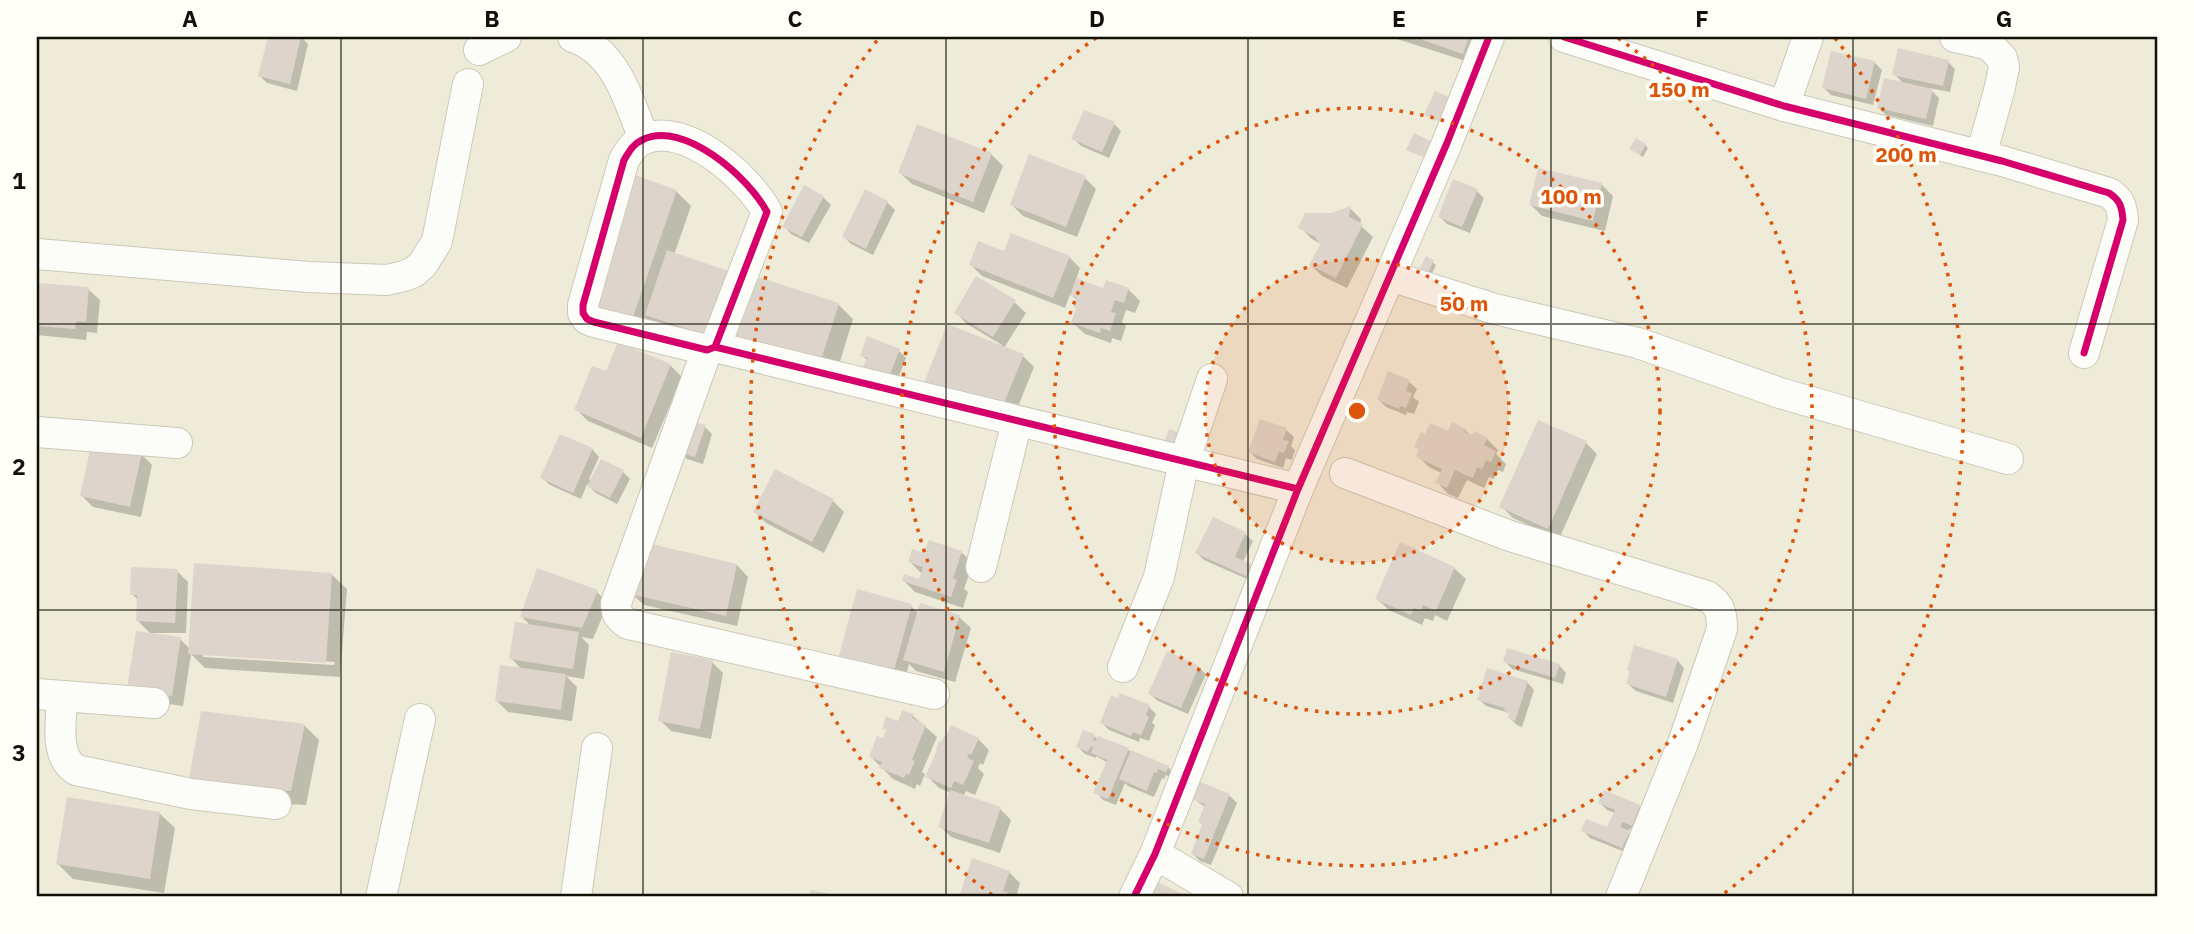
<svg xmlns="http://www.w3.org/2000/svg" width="2194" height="934" viewBox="0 0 2194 934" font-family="'IBM Plex Sans',sans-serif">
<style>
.shadow{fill:#0003;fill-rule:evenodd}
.building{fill:#ddd5cc}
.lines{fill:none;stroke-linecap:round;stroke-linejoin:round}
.minor-casing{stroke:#ccc9ba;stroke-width:32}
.minor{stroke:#fcfcf9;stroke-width:30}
.cycleway-casing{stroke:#fffef7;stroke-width:11}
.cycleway{stroke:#d6006c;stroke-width:7}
.grid{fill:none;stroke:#131106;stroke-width:2;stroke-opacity:0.55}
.ring{fill:none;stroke:#dd550c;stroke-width:3.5;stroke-dasharray:3.5 7}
.centre{fill:#dd550c;stroke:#fffef7;stroke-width:3.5}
.ring-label{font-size:21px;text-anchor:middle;font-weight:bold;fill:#dd550c;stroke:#fffef7;stroke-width:7;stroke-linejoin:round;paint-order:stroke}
.neatline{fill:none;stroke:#131106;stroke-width:2.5}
.grid-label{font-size:23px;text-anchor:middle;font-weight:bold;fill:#131106}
</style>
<rect width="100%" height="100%" fill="#eeebd8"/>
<path class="shadow" d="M270,37H301L308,44L297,91L267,83L260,76Z
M1391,37H1483L1475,64Z
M1874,62L1882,70L1873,105L1831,95L1824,88Z
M1948,62L1955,69L1950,92L1929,88L1939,98L1933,126L1886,115L1879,108L1905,85L1894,74Z
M1114,124L1121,131L1109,158L1081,146L1074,139Z
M1645,145L1648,148L1643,157L1631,149Z
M991,154L1003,166L984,213L912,184L900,173Z
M1540,170L1602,185L1613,196L1605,231L1542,216L1531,205Z
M1085,178L1096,189L1077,237L1023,216L1012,205Z
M676,191L691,206L674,255L720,347L658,326L652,320L647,334L593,305Z
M1477,191L1484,198L1470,233L1447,224L1440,217Z
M823,197L831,205L809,243L791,234L784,226Z
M887,202L895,210L873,255L851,244L844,237Z
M1350,208L1361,219L1360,225L1373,237L1347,288L1322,276L1311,265L1323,245L1312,239L1301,228Z
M1005,253L1069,257L1080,268L1076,280L1105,290L1128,289L1140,301L1135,313L1126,310L1122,322L1126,326L1121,341L1112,338L1111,343L1085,334L1073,323L1078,309L1077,300L1070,294L1065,308L982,276L971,265Z
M1427,258L1436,265L1429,279L1423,275Z
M756,279L838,304L853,319L834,381Z
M37,284L88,289L100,300L97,333L87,332L86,340L37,335Z
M1014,302L1026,313L1004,348L1023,356L1034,367L1011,424L926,383L1002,345L967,324L956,313Z
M899,351L906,358L893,391L862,355Z
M670,365L682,377L652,448L588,421L576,409Z
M1409,382L1417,389L1413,397L1419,402L1414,414L1407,412L1406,415L1386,407L1379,400Z
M1261,421L1286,430L1294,437L1291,446L1295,450L1292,460L1286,458L1283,468L1257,459L1250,452Z
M705,427L712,434L703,464L687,459L680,451Z
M1465,430L1473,438L1487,439L1498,450L1496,454L1506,464L1503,472L1498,470L1494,479L1489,477L1484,488L1467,480L1458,498L1448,494L1437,482L1441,473L1429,467L1418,456L1421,451L1416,447L1449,433Z
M1586,443L1597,454L1559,539L1513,518L1502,507Z
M592,449L599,457L589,479L592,480L623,472L630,479L617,504L596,493L587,484L581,499L550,485L542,478Z
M141,454L152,465L141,517L93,507L82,496Z
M776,472L833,501L844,512L824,553L766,523L755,512Z
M1245,534L1253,541L1243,562L1256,583L1204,560L1197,553Z
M961,552L973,563L964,589L968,592L963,608L915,592L904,581H920L921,573L910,562L925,556Z
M737,565L748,577L737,626L644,605L632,594Z
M1454,568L1466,579L1447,621L1435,615L1433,621L1425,618L1422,625L1389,610L1377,599Z
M177,571L188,582L186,633H150L138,621L139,601L132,594Z
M331,574L347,589L340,677L205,668L191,654L183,706L140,700L180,639L190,649ZM203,653L335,662L334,665L203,657Z
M597,592L608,603L593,639L581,637L589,645L584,679L566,676L577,687L572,721L508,712L496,700L522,670L511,658L532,627L522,617Z
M911,606L918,613L959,617L971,628L955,682L916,671L909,664L903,688L850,674Z
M1677,660L1684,668L1673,703L1636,691L1628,684L1632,672Z
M1505,661L1559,665L1566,673L1563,684L1512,669Z
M712,662L723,673L711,739L671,731L660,720Z
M1198,667L1206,674L1188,714L1158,701L1150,694Z
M1527,682L1534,690L1522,727L1517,725L1510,718L1509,713L1486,706L1479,699Z
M1149,707L1156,714L1152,723L1155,725L1149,741L1140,738L1139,742L1109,730L1102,723Z
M913,716L937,737L922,772L925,774L920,786L917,784L915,789L893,779L871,757L899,723Z
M304,725L319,740L306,805L205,800Z
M1094,736L1098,740L1099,738L1168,767L1175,775L1173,779L1166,775L1164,779L1162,778L1154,797L1128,786L1125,783L1116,805L1103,800L1096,792L1108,763L1096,756V758L1085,754L1078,747Z
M978,739L989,750L983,765L980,763L978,768L984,774L975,795L966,791L963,797L1000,809L1011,820L1000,853L951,837L940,826L951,793L939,788L928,777Z
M1199,783L1230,796L1237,803L1211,865L1200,861L1193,854L1204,826L1200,822L1206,808L1193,798Z
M1605,792L1639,807L1647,814L1639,832L1630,828L1628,832L1636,840L1630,854L1590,838L1583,830H1608L1615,813L1607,810L1600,803Z
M159,813L175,828L164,893L73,879L58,864Z
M973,860L1009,872L1020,883L1016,897H961Z"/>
<path class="building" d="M268,37H301L290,84L258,76Z
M1409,37H1469L1463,54L1417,38V40Z
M1898,48L1949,60L1943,86L1892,75Z
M1831,51L1875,61L1866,99L1822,88Z
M1884,78L1933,89L1926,119L1877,108Z
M1435,91L1453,99L1442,123L1424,115Z
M1084,110L1115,122L1102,152L1071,139Z
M917,124L992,153L973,202L898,173Z
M1414,133L1435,143L1428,159L1406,150Z
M1636,138L1646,144L1640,155L1629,149Z
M1029,154L1086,176L1066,227L1010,205Z
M1538,168L1602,183L1593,221L1529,205Z
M635,175L677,190L632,320L591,306Z
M1453,179L1478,189L1462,227L1438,217Z
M804,185L824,196L802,237L782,227Z
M865,189L888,201L866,249L842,237Z
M1351,206L1349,217L1363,224L1336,278L1309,265L1320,245L1315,237L1298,228L1305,213H1331Z
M1011,233L1070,256L1053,298L969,265L978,241L1004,251Z
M667,250L731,272L709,336L645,315Z
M1426,256L1434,260L1426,277L1418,272Z
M755,276L839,303L819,367L734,341Z
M976,276L1016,300L993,337L954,313Z
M1076,278L1103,288L1106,280L1129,288L1124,303L1115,300L1111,312L1116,313L1110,331L1101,328L1100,333L1071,323L1076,308L1073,307L1076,297L1070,296Z
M37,283L89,287L86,322L76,321L75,329L37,326Z
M947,324L1024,354L1000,413L924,383Z
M867,336L900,349L886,384L860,374L867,358L860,356Z
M618,342L671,364L641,438L574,410L592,366L606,371Z
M1388,371L1410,380L1406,391L1412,393L1406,408L1400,406L1399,409L1377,400Z
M1260,419L1287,428L1283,440L1289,441L1284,453L1279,452L1275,462L1248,452Z
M688,420L706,425L695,457L678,452Z
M1538,420L1587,441L1548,529L1499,507Z
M1452,422L1466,429L1464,432L1472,435L1474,431L1488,438L1484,445L1496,451L1491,462L1486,460L1482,469L1477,467L1473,478L1455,470L1447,488L1435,483L1442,469L1416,457L1419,449L1414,447L1421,432L1425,434L1430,423L1448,431Z
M1169,429L1185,435L1178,453L1162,447Z
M560,434L593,448L573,493L540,478Z
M92,441L142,452L130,507L80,496Z
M601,459L624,470L610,498L587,486Z
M775,469L834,499L812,542L753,512Z
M1213,517L1246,532L1235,557L1254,565L1248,577L1195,553Z
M929,540L962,551L953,578L957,580L951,597L902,581L904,574L919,579L923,567L908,562L912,549L924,553Z
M643,542L737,564L726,616L630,594Z
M1400,542L1455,567L1436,611L1423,605L1421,611L1414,608L1411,615L1375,599Z
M194,563L332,573L326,663L188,654Z
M131,567L178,569L175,623L136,621L137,595H130Z
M537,568L598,590L582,628L520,617Z
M857,589L912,604L892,678L837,663Z
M920,603L960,615L944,672L903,660Z
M515,622L579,632L573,669L509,659Z
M136,631L181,637L172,696L127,689Z
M1634,645L1678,659L1666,697L1626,684L1630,671L1627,670Z
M1507,648L1560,664L1555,678L1503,662Z
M1167,651L1199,666L1181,708L1148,694Z
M671,652L713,660L700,729L658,721Z
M500,665L566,674L561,710L495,701Z
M1487,668L1528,681L1515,721L1508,718L1509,713L1504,711L1505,708L1477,700Z
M1120,693L1150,705L1146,715L1149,717L1141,735L1133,732L1131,736L1100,723L1111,695L1118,698Z
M902,710L914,714L912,718L926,725L912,760L915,761L909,775L906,774L904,778L879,768L882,762L869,757L877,736L883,738L886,730L882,729L886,716L898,721Z
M201,711L305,724L291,791L188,785Z
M951,725L979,738L971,755L969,753L967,758L974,761L963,785L954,781L951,788L925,777L937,750L936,749L939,741L941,742L944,736L946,737Z
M1083,730L1095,734L1093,740L1096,741L1098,736L1129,748L1108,799L1093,793L1107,760L1091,753L1093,747L1091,746L1088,752L1076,747Z
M1131,750L1169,766L1166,772L1158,769L1157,773L1154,772L1147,791L1119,779Z
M1198,781L1230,794L1204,859L1191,854L1202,824L1198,822L1205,804L1191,799Z
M950,790L1001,807L989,843L938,827Z
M1604,790L1640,805L1632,826L1623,822L1620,827L1630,831L1622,848L1581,831L1586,819L1607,827L1615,810L1598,803Z
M67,797L160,812L150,879L56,864Z
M972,858L1010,871L1003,891L1008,892L1006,897H959Z
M1154,880L1188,897H1153L1155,894L1149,891Z
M811,890L839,896V897H809Z
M785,893L801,896L800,897H784Z"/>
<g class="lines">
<g class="minor-casing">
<path id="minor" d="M573,37C616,51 629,101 644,139
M1564,37L1784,106L2002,161L2109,193C2120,200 2122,207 2123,220L2084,353
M1955,37L1989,45L2002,58L2004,67L2000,87L1981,156
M479,50L506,37
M1784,106L1808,37
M37,254L309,277L387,280L404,276L414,272L423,264L437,241L468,84
M1390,276L1495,309L1638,343L1780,393L2008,459
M715,347L767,212C749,178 684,119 642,140C633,144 629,152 624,160L583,305V313L587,319L594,322L707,350L715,347L1298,489
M707,350L616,603C616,614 619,618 628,624L934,694
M37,432L177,443
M1345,473L1510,536L1707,596C1720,605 1722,613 1722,629L1683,743L1621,897
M981,567L1017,421
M1123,667L1159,577L1184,462L1212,379
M37,694L154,703
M62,696C62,719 53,755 76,770L191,794L276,804
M1155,854L1228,897
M381,897L420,719
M576,897L597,748
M1134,897L1155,854L1298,489L1447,143L1489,37"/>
</g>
<use href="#minor" class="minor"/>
<g class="cycleway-casing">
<path id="cycleway" d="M1564,37L1784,106L2002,161L2109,193C2120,200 2122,207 2123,220L2084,353
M715,347L767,212C749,178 684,119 642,140C633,144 629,152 624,160L583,305V313L587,319L594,322L707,350L715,347L1298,489
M1134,897L1155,854L1298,489L1447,143L1489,37"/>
</g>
<use href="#cycleway" class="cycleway"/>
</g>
<path class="grid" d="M341,37V897M643,37V897M946,37V897M1248,37V897M1551,37V897M1853,37V897M37,324H2157M37,610H2157"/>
<circle cx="1357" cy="411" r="152" fill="#dd550c" fill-opacity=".12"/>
<g class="ring">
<circle cx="1357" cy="411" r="152"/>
<circle cx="1357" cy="411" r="303"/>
<path d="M1618 38A455 455 0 1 1 1096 38"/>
<path d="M992 895A606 606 0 0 1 879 38M1835 38A606 606 0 0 1 1722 895"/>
</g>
<circle cx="1357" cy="411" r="10" class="centre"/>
<g class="ring-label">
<text x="1679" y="97">150 m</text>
<text x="1906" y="162">200 m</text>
<text x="1571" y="204">100 m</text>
<text x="1464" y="311">50 m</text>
</g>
<rect width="2194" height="934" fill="none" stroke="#fffef7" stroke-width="77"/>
<rect x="38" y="38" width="2118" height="857" class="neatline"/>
<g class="grid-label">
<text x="190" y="27">A</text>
<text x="492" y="27">B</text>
<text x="795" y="27">C</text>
<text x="1097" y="27">D</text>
<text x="1399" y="27">E</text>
<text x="1702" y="27">F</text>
<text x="2004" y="27">G</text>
<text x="19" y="189">1</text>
<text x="19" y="475">2</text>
<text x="19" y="761">3</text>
</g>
</svg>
